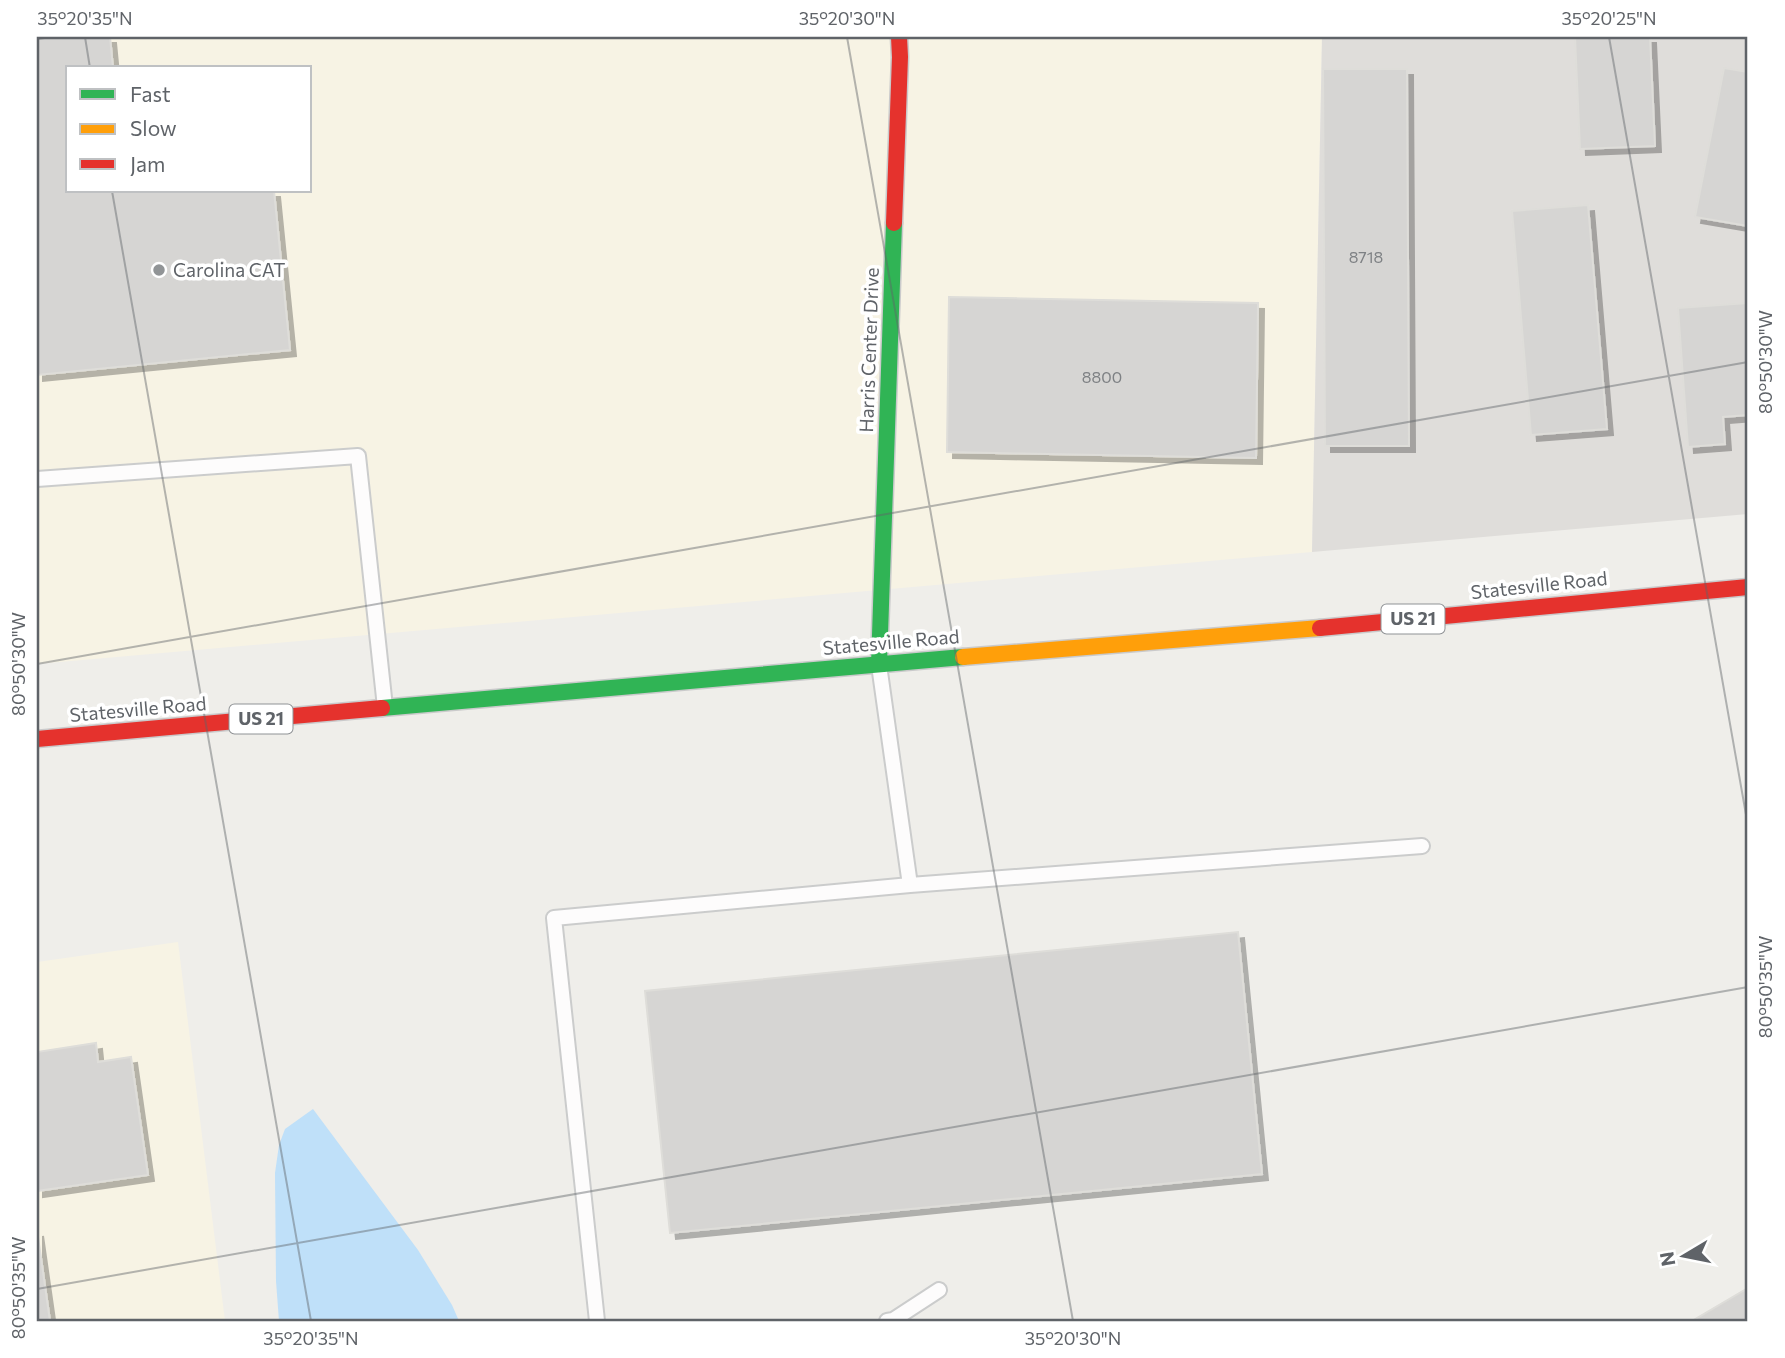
<svg xmlns="http://www.w3.org/2000/svg" width="1785" height="1358" viewBox="0 0 1785 1358" font-family="Commissioner,sans-serif">
<style>
.commercial{fill:#f7f3e4;fill-rule:evenodd}
.industrial{fill:#dfddda}
.water{fill:#bfe0f9}
.building{fill:#d6d5d3;stroke:#deddd9;stroke-width:2;filter:url(#shadow)}
.lines{fill:none;stroke-linecap:round;stroke-linejoin:round}
.lane-casing{stroke:#cbcccc;stroke-width:18}
.fast-casing{stroke:#cacacb;stroke-width:19}
.slow-casing{stroke:#cacacb;stroke-width:19}
.jam-casing{stroke:#cacacb;stroke-width:19}
.lane{stroke:#fdfcfc;stroke-width:14}
.fast{stroke:#30b455;stroke-width:16}
.slow{stroke:#ff9f0a;stroke-width:16}
.jam{stroke:#e5322d;stroke-width:16}
.ticks{fill:none;stroke:#5f6368;stroke-width:2;stroke-opacity:0.45}
.poi-dot{fill:#919496;stroke:#fff;stroke-width:2.5}
.labels{text-anchor:middle;stroke-width:7;stroke-linejoin:round;paint-order:stroke}
.number-label{font-size:16px;fill:#7e8184}
.shield{fill:#fff;stroke:#8f9295;stroke-width:2}
.shield-label{font-size:18px;font-weight:bold;fill:#5f6368}
.poi-label{font-size:19px;fill:#5f6368;stroke:#fff;text-anchor:start}
.street-label{font-size:19px;fill:#5f6368;stroke:#fff}
.neatline{fill:none;stroke:#5f6368;stroke-width:2.5}
.ticks-label{font-size:18px;text-anchor:middle;fill:#5f6368}
</style>
<defs>
<filter id="shadow"><feDropShadow dx="6" dy="6" stdDeviation="0" flood-color="#0004"/></filter>
</defs>
<rect width="100%" height="100%" fill="#efeeea"/>
<path class="commercial" d="M37,37H1322L1312,552L37,664ZM68,68H310V191H68Z
M178,942L225,1321H37V962Z"/>
<path class="industrial" d="M1322,37H1748V514L1312,552Z"/>
<path class="water" d="M313,1109L418,1250L452,1305L459,1321H279L276,1281L275,1173L279,1145L285,1129Z"/>
<path class="building" d="M37,37H110L113,68H68V191H274L290,350L37,375Z
M1575,37H1650L1655,146L1580,149Z
M1724,68L1748,72V226L1695,217Z
M1323,69H1407L1409,446H1325Z
M1588,205L1607,429L1531,435L1512,211Z
M949,297L1258,303L1256,458L947,452Z
M1748,303V415L1723,417L1725,444L1688,447L1678,308Z
M1238,932L1262,1174L670,1233L645,991Z
M96,1043L98,1062L131,1057L148,1175L37,1191V1052Z
M37,1230L50,1321H37Z
M1748,1288V1321H1692Z"/>
<g class="lines">
<g class="lane-casing">
<path id="lane" d="M37,479L358,456L385,707
M879,665L910,885L1422,846
M597,1321L554,918L910,885
M887,1321L893,1320L939,1290"/>
</g>
<g class="fast-casing">
<path id="fast" d="M879,664L894,223
M382,708L963,657"/>
</g>
<g class="slow-casing">
<path id="slow" d="M963,657L1320,628"/>
</g>
<g class="jam-casing">
<path id="jam" d="M894,223L900,57L899,37
M1320,628L1748,587
M37,739L382,708"/>
</g>
<use href="#lane" class="lane"/>
<use href="#fast" class="fast"/>
<use href="#slow" class="slow"/>
<use href="#jam" class="jam"/>
</g>
<path class="ticks" d="M85,37L90,68M847,37L1073,1321M1609,37L1748,826M37,39L52,37M112,191L311,1321M37,664L1748,362M37,1289L1748,987"/>
<circle class="poi-dot" cx="159" cy="270" r="7"/>
<g class="labels">
<g class="number-label">
<text x="1366" y="263">8718</text>
<text x="1102" y="383">8800</text>
</g>
<g class="shield">
<rect x="1381.5" y="604.5" width="63" height="29" rx="5"/>
<rect x="229.5" y="704.5" width="63" height="29" rx="5"/>
</g>
<g class="shield-label">
<text x="1413" y="625">US 21</text>
<text x="261" y="725">US 21</text>
</g>
<g class="poi-label">
<text x="173" y="277">Carolina CAT</text>
</g>
<g class="street-label">
<text transform="translate(869 350) rotate(-88)" y="7">Harris Center Drive</text>
<text transform="translate(1539 585) rotate(-6)" y="7">Statesville Road</text>
<text transform="translate(891 642) rotate(-5)" y="7">Statesville Road</text>
<text transform="translate(138 709) rotate(-5)" y="7">Statesville Road</text>
</g>
</g>
<rect width="1785" height="1358" fill="none" stroke="#ffffff" stroke-width="77"/>
<rect x="66" y="66" width="245" height="126" fill="#ffffff" stroke="#bfc1c3" stroke-width="2"/>
<rect x="80" y="89" width="35" height="10" fill="#30b455" stroke="#bfc1c3" stroke-width="2"/>
<text x="130" y="102" font-size="21" fill="#5f6368">Fast</text>
<rect x="80" y="124" width="35" height="10" fill="#ff9f0a" stroke="#bfc1c3" stroke-width="2"/>
<text x="130" y="136" font-size="21" fill="#5f6368">Slow</text>
<rect x="80" y="159" width="35" height="10" fill="#e5322d" stroke="#bfc1c3" stroke-width="2"/>
<text x="130" y="172" font-size="21" fill="#5f6368">Jam</text>
<g transform="translate(1684 1256) rotate(260)" stroke="#ffffff" stroke-width="5" paint-order="stroke">
<path d="M0-5L12 26L0 18L-12 26Z" fill="#5f6368"/>
<text y="-10" font-size="19" font-weight="bold" text-anchor="middle" fill="#5f6368">N</text>
</g>
<rect x="38" y="38" width="1708" height="1282" class="neatline"/>
<g class="ticks-label">
<text x="85" y="25">35°20'35"N</text>
<text x="847" y="25">35°20'30"N</text>
<text x="1609" y="25">35°20'25"N</text>
<text transform="translate(1766 362) rotate(-90)" y="6">80°50'30"W</text>
<text transform="translate(19 664) rotate(-90)" y="6">80°50'30"W</text>
<text transform="translate(1766 987) rotate(-90)" y="6">80°50'35"W</text>
<text transform="translate(19 1288) rotate(-90)" y="6">80°50'35"W</text>
<text x="311" y="1345">35°20'35"N</text>
<text x="1073" y="1345">35°20'30"N</text>
</g>
</svg>
